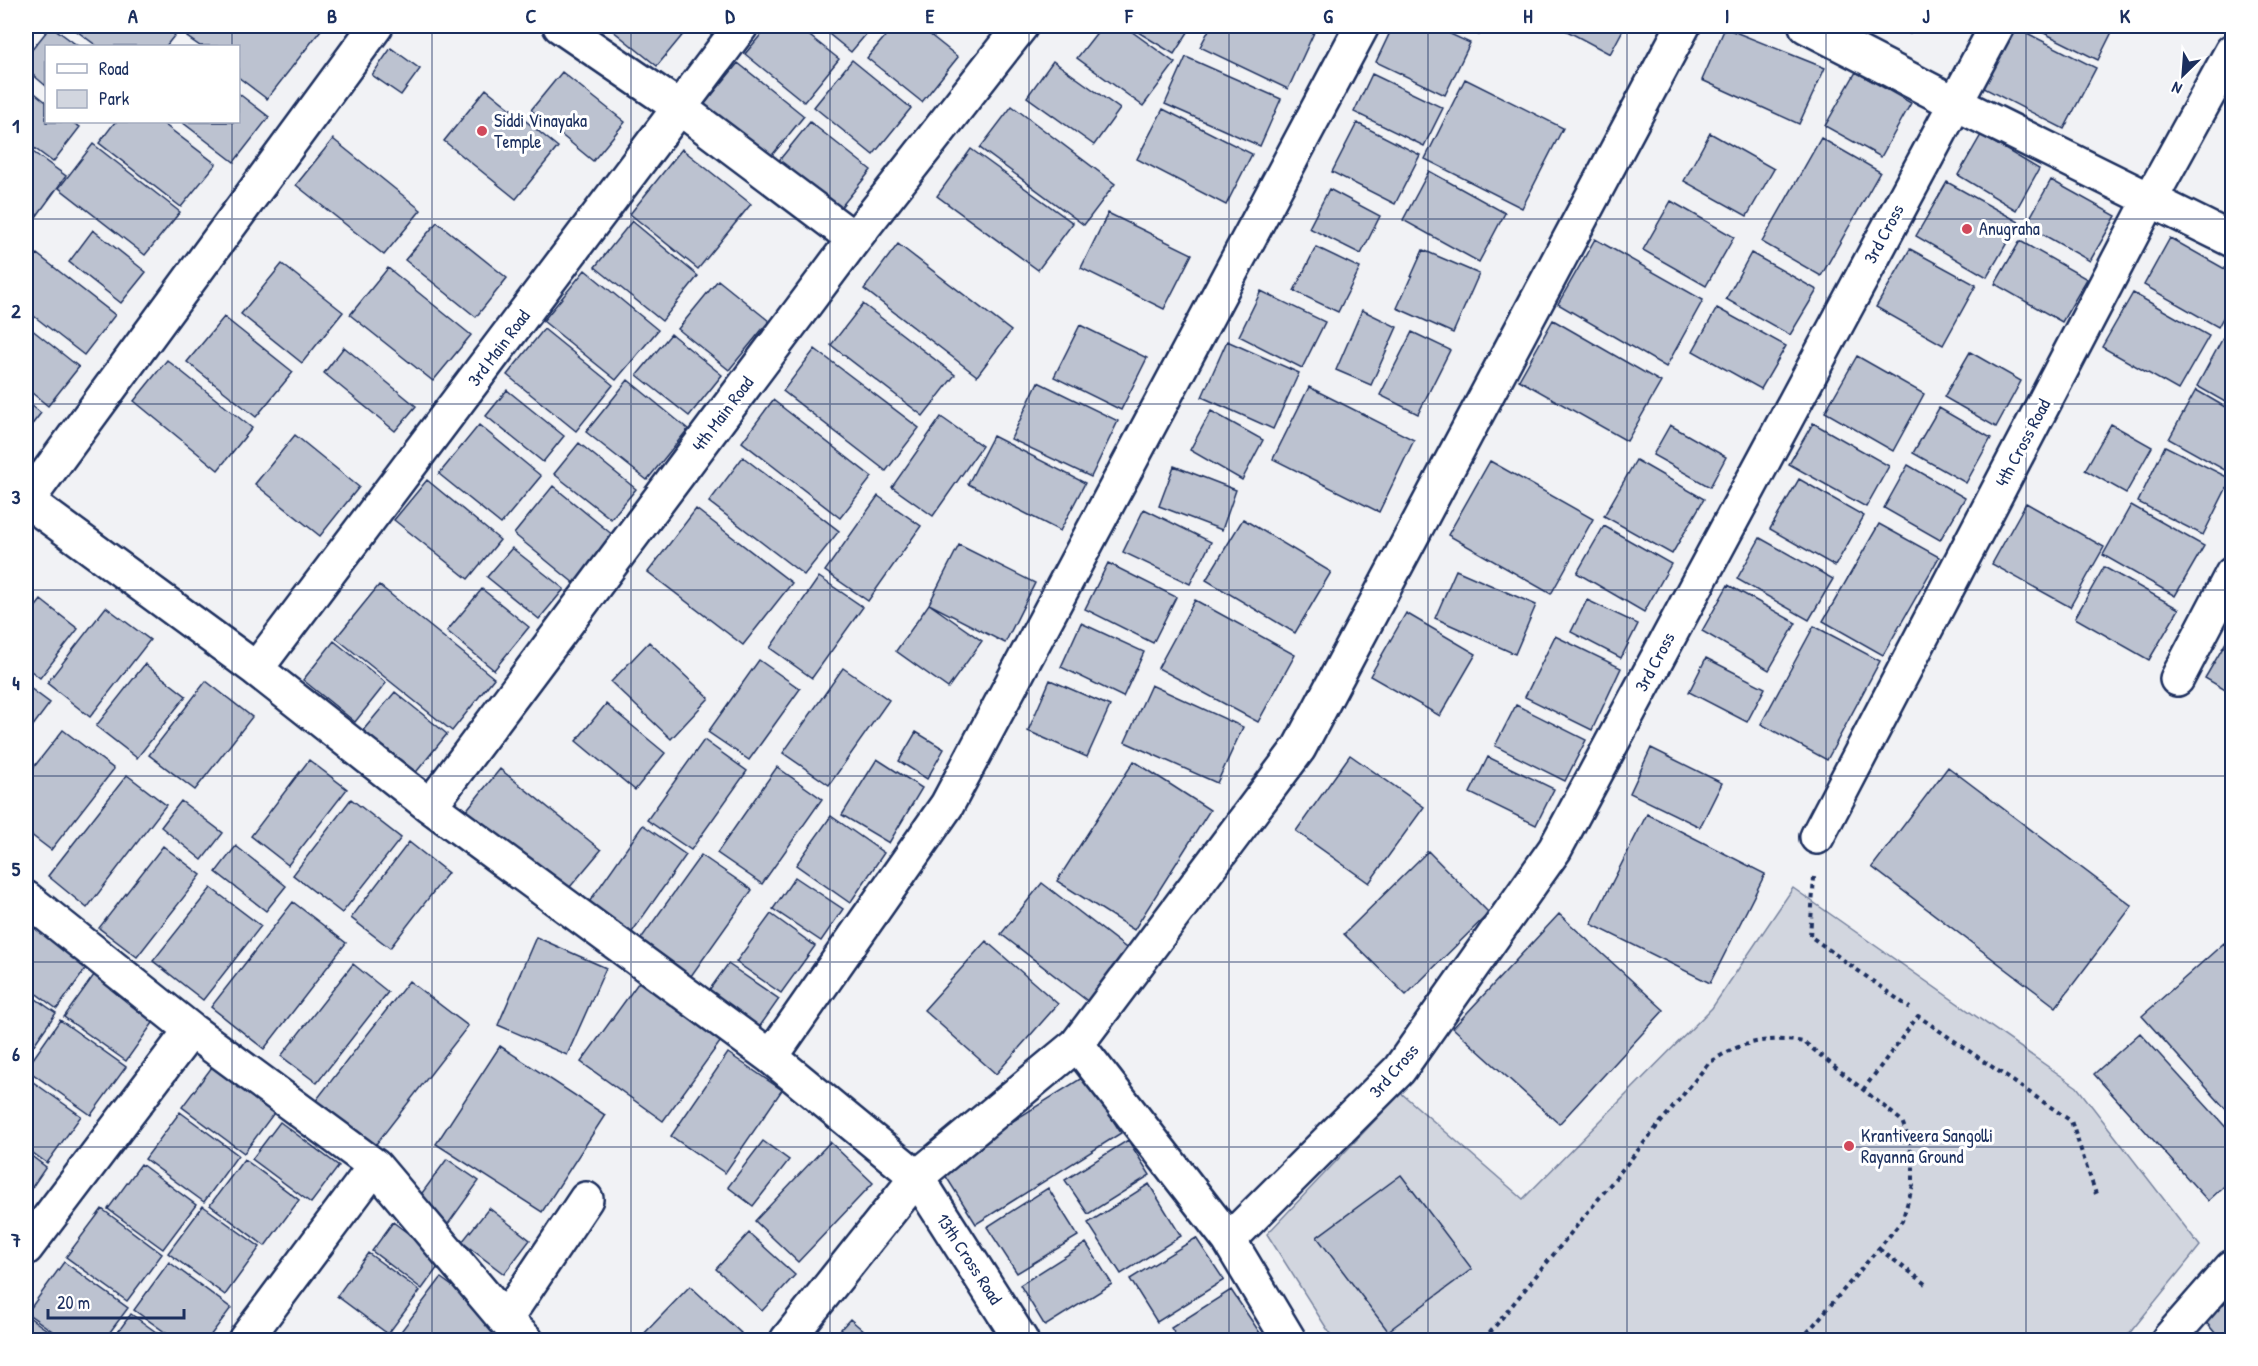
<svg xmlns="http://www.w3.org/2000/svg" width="2258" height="1366" viewBox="0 0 2258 1366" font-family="'Patrick Hand',sans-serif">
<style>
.green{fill:#d2d6df;stroke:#76829e;stroke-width:1.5}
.building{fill:#bcc2d0;stroke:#1b2f5e;stroke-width:1.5}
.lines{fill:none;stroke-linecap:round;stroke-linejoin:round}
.minor-casing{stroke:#1b2f5e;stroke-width:38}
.path{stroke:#1b2f5e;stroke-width:4;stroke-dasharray:4.5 4.5;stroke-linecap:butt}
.minor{stroke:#fff;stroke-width:33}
.grid{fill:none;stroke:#1b2f5e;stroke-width:1.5;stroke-opacity:0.55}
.poi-dot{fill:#d1495b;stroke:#fff;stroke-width:2}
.labels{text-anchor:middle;stroke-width:6;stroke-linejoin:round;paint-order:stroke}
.poi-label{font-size:18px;fill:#1b2f5e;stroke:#fff;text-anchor:start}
.street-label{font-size:18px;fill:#1b2f5e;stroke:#fff}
.neatline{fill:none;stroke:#1b2f5e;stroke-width:2}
.grid-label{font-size:20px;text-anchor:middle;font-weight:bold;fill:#1b2f5e}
</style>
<rect width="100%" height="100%" fill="#f1f2f5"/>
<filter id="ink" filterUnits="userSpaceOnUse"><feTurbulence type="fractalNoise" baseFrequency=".0167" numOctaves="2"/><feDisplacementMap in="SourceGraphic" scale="12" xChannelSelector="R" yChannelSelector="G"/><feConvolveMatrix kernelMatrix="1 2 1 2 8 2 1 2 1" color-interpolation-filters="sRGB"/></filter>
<g filter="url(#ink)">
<path class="green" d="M1793,888L2077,1087L2200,1246L2124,1340H1334L1267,1234L1401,1093L1523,1199L1712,1008Z"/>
<path class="building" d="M51,26L78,46H46V86L26,69V57Z
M70,26H182L166,46H97Z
M196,26H324L267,99L238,77V46H200L187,37Z
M607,26H690L657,66Z
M768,26H797L839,59L804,102L745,54Z
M819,26H873L851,52Z
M894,26H919L958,57L922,102L867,58Z
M1102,26H1124L1175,63L1143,106L1077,58Z
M1128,26H1192L1174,54Z
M1211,26H1317L1288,89L1200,47Z
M1393,26H1433L1470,43L1445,95L1376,62Z
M1461,26H1484L1479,35Z
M1567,26H1625L1610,54L1565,30Z
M1894,26H1915L1910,34Z
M2013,26L2096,68L2064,129L1982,87Z
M2030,26H2115L2098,60Z
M1725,28L1825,68L1799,124L1702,80Z
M391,48L420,69L401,95L372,75Z
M1186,57L1281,99L1260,146L1165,104Z
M852,60L911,108L873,155L814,107Z
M1053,61L1120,109L1094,145L1027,97Z
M738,63L804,116L769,159L703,106Z
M562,72L625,122L593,161L531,110Z
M1856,72L1911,103L1881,157L1825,126Z
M1372,74L1443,108L1424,146L1354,112Z
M1465,79L1563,128L1522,208L1425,159Z
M26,86L46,102V122H72L80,127L53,162L26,142Z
M486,89L558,147L516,199L444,141Z
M238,93L269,117L234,162L182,122H238Z
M1012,106L1115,184L1084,225L980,148Z
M1163,109L1252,154L1226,205L1137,159Z
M115,122H161L216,164L181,207L99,143Z
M810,122L871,170L837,212L777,163Z
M1357,123L1420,155L1395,204L1332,172Z
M1710,133L1774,169L1747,216L1684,181Z
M1981,135L2039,169L2016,210L1958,175Z
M1821,138L1880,172L1821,276L1762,242Z
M333,139L421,210L384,255L296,185Z
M93,144L180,212L145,255L59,188Z
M26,147L66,176L28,228L26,226Z
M682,149L751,204L698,269L630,214Z
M971,149L1073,223L1038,270L937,196Z
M1429,171L1505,213L1479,262L1403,220Z
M2051,180L2116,216L2090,261L2026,225Z
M1947,182L2019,222L1987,277L1916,236Z
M1329,189L1380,216L1361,254L1309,228Z
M1671,201L1734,237L1706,286L1643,250Z
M1108,213L1192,254L1164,309L1081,268Z
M632,221L698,276L662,321L595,267Z
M437,222L507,278L476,317L405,260Z
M93,230L146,272L121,303L69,262Z
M2170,238L2232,273V301L2218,327L2144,285Z
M1595,239L1703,300L1666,367L1558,304Z
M2020,241L2087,279L2062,322L1995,284Z
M898,244L1011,331L977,376L864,289Z
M1316,247L1360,268L1338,312L1294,291Z
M1910,249L1976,285L1943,345L1876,307Z
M1423,250L1479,274L1453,333L1397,308Z
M1751,253L1817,290L1790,335L1726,299Z
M37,254L115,315L84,355L26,310V268Z
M282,264L343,312L302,363L241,314Z
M388,268L471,335L433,381L350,315Z
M585,270L658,330L616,380L543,321Z
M718,280L769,321L729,370L678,329Z
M1261,291L1325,322L1302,368L1239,336Z
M2133,293L2209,336L2178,390L2102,347Z
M863,304L955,375L923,416L831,345Z
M1717,308L1786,346L1761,389L1693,351Z
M1362,310L1397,327L1371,385L1336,370Z
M224,317L293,372L256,417L187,362Z
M1553,320L1661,382L1627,441L1519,380Z
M26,325L79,367L48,406L26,388Z
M1080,325L1147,358L1121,410L1054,377Z
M544,329L613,385L576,431L507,375Z
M1412,332L1450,350L1418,414L1380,395Z
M671,334L722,375L689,416L637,375Z
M2224,336L2232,341V406L2197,386Z
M1227,341L1299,373L1273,429L1202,397Z
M344,347L416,406L395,431L324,373Z
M815,349L919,428L886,471L783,391Z
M1970,352L2021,381L1996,427L1944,397Z
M1857,356L1924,394L1893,451L1825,412Z
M167,360L252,428L218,470L134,401Z
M628,380L688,429L647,480L586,432Z
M1038,382L1118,421L1091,477L1011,439Z
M1309,387L1414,440L1379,512L1273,459Z
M507,390L564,436L543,462L486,416Z
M2196,390L2232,411V468L2230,473L2169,439Z
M773,400L872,477L840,518L742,442Z
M26,401L41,413L26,432Z
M1939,408L1991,438L1966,483L1913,453Z
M1211,411L1263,440L1242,480L1190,450Z
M941,417L982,446L933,516L892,487Z
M1813,423L1889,466L1866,507L1789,464Z
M2111,424L2152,447L2126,493L2085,470Z
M479,425L541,476L501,524L439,474Z
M1670,425L1726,457L1710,487L1653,455Z
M295,435L359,487L320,536L255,484Z
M993,436L1085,483L1060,531L968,484Z
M579,443L636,489L611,519L554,474Z
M2165,446L2231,479L2203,535L2138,502Z
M743,457L839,531L804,575L709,502Z
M1636,460L1704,499L1672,554L1604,516Z
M1490,461L1593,519L1551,594L1448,535Z
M1908,465L1965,498L1940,540L1884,508Z
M1174,466L1236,490L1222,530L1159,506Z
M1799,479L1864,516L1835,566L1770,529Z
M427,480L500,540L468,579L394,520Z
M553,486L614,536L575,584L514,534Z
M878,496L921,526L868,601L825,571Z
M2026,503L2104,547L2070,607L1992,564Z
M2131,505L2204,546L2175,596L2103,555Z
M696,509L792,583L743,645L648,572Z
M1144,509L1211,542L1190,584L1123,552Z
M1243,519L1331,572L1295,633L1206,580Z
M1879,524L1939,557L1883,655L1823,621Z
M1604,526L1671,564L1644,612L1577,573Z
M1760,538L1833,579L1809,620L1737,579Z
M959,545L1035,583L1005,643L929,604Z
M512,548L564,589L539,619L487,577Z
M1108,563L1176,597L1153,643L1085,609Z
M2104,567L2179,609L2149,660L2075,618Z
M1456,570L1536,605L1515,654L1435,618Z
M819,577L863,607L812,678L770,648Z
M379,585L494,678L452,731L336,638Z
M1728,585L1796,623L1769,670L1702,631Z
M482,589L529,627L494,670L447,631Z
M41,600L78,629L40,678L26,667V619Z
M1195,600L1295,655L1258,722L1158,668Z
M1587,600L1638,624L1621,658L1571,632Z
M929,604L982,641L948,688L896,651Z
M106,607L150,640L90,717L47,683Z
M1406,613L1476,654L1440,716L1370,676Z
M1081,623L1144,652L1123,697L1061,667Z
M1814,626L1880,661L1827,760L1761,724Z
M2232,632V694L2205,678Z
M1555,636L1621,668L1592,730L1525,697Z
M334,641L386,683L355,722L303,680Z
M649,642L709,698L671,739L611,682Z
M1706,658L1765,688L1747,722L1689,692Z
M759,660L800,689L749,760L708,732Z
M145,664L186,696L137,758L96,726Z
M843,668L889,700L829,785L783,753Z
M1050,680L1110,706L1087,757L1028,731Z
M206,681L252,717L195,790L149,755Z
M26,685L50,703L26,735Z
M1151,685L1243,727L1217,783L1125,742Z
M395,692L447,734L413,776L360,734Z
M606,704L665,753L635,790L576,741Z
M1516,705L1586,740L1565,781L1495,746Z
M63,730L114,769L51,850L26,831V777Z
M916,732L944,749L927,779L899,761Z
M704,740L747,771L691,850L647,820Z
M1651,748L1722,783L1700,827L1630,793Z
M1350,755L1424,807L1369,883L1296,831Z
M1488,757L1554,789L1536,825L1470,793Z
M877,759L922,788L889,843L842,815Z
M309,760L347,789L288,865L251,836Z
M1134,761L1210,810L1134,930L1057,881Z
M777,767L822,799L762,884L717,853Z
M1948,767L2132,906L2056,1007L1872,867Z
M500,769L601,850L565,893L465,812Z
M127,775L166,805L87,908L48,876Z
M351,799L401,838L342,913L293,875Z
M181,801L223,833L202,860L161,827Z
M1647,814L1765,874L1710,983L1591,924Z
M831,816L884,853L850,903L796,865Z
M643,825L686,855L630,935L587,905Z
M409,842L448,873L390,948L351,918Z
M163,846L201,875L137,957L99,928Z
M236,846L286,886L266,911L216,872Z
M1428,851L1489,913L1406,995L1344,934Z
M701,855L752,890L691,976L640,940Z
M795,877L843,909L821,941L773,909Z
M1042,883L1130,951L1090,1003L1001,934Z
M211,888L261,926L203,1000L153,961Z
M293,902L346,943L264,1049L211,1007Z
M771,914L815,946L781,993L736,962Z
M1559,914L1664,1010L1559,1124L1453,1028Z
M32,922L90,963L57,1009L26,986V931Z
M536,937L606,968L567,1055L498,1025Z
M986,941L1058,1004L996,1074L924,1010Z
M2224,943L2232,952V1116L2142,1016Z
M353,964L388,992L317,1083L281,1056Z
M728,964L779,999L758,1029L707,993Z
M99,968L160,1013L126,1061L64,1017Z
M641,979L723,1038L663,1121L581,1062Z
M409,981L468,1026L373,1148L314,1103Z
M26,992L56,1013L26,1056Z
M60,1020L126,1067L91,1115L26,1069Z
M2140,1033L2232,1134V1179L2208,1201L2094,1074Z
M500,1046L605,1115L542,1212L436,1144Z
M728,1053L782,1090L725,1173L671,1136Z
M215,1063L277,1109L244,1153L182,1107Z
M1085,1076L1121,1133L976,1224L940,1167Z
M26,1077L81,1116L47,1163L26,1148Z
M180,1112L238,1155L204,1202L145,1159Z
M280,1122L339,1166L311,1203L252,1159Z
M1128,1140L1150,1175L1088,1214L1065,1180Z
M763,1141L789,1160L753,1206L728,1187Z
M830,1142L873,1183L798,1262L755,1221Z
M26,1152L46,1167L26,1196Z
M244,1159L299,1200L265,1246L210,1205Z
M447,1159L479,1181L443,1231L411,1208Z
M141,1164L196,1205L163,1249L108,1209Z
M1401,1175L1472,1269L1388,1331L1317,1237Z
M1149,1184L1181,1236L1121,1274L1088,1223Z
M1048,1188L1078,1236L1017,1273L987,1227Z
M203,1206L260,1247L225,1295L168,1253Z
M489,1208L530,1240L504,1274L462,1242Z
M102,1209L162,1254L127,1301L66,1257Z
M393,1222L443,1260L422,1289L372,1251Z
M749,1233L795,1275L762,1311L716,1269Z
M1196,1238L1224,1280L1157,1322L1130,1279Z
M1086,1243L1112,1284L1045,1326L1020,1285Z
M368,1253L420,1291L388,1334L337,1296Z
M64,1262L128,1308L104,1340H65L27,1313Z
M169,1262L231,1308L207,1340H176L134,1310Z
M441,1278L504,1324L492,1340H399L396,1338Z
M690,1286L741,1333L733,1340H638Z
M2232,1288V1340H2221L2200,1315Z
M1231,1290L1260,1333L1248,1340H1179L1171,1328Z
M131,1314L167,1340H112Z
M26,1315L61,1340H26Z
M850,1319L874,1340H831Z"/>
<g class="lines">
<g class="minor-casing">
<path id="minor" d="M560,26L680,108L854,239
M1806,26L1955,103L2232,240
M26,500L256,669L430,806L771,1057L917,1177L1021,1340
M27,501L376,26
M256,669L741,26
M2177,679L2232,574
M430,806L854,239L1021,26
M1817,837L2150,200L2232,51
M26,898L191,1030L375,1166L505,1320L526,1340
M1077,1044L1229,1240L1289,1340
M771,1057L947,805L1362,26
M1229,1240L1399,1070L1555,849L1997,26
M26,1248L191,1030
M505,1320L586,1199
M245,1340L375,1166
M787,1340L917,1177L1077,1044L1299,748L1683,26
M2168,1340L2232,1267"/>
</g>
<path class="path" d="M1814,877L1810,936L1910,1008
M1863,1090L1918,1016L2071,1121L2096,1194
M1879,1249L1929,1286
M1484,1340L1708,1064C1738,1042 1767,1036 1804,1042L1902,1121L1910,1143L1913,1166V1185L1902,1221L1801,1340"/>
<use href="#minor" class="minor"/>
</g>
</g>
<path class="grid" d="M232,26V46M432,26V1340M631,26V1340M830,26V1340M1029,26V1340M1229,26V1340M1428,26V1340M1627,26V1340M1826,26V1340M2026,26V1340M232,122V1340M26,219H2232M26,404H2232M26,590H2232M26,776H2232M26,962H2232M26,1147H2232"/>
<g class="poi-dot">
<circle cx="482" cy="131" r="6"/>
<circle cx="1967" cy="229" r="6"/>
<circle cx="1849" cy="1146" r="6"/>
</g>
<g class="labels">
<g class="poi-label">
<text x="494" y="127">Siddi Vinayaka<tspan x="494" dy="21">Temple</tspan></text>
<text x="1979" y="235">Anugraha</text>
<text x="1861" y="1142">Krantiveera Sangolli<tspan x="1861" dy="21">Rayanna Ground</tspan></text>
</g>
<g class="street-label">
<text transform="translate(1884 234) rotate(-62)" y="6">3rd Cross</text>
<text transform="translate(499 348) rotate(-53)" y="6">3rd Main Road</text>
<text transform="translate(723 414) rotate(-53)" y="6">4th Main Road</text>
<text transform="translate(2023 443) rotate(-62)" y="6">4th Cross Road</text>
<text transform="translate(1655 662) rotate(-62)" y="6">3rd Cross</text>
<text transform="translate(1394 1071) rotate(-49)" y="6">3rd Cross</text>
<text transform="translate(969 1259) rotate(57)" y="6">13th Cross Road</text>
</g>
</g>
<rect width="2258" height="1366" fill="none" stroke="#fff" stroke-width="66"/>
<rect x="45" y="45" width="195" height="78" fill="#ffffff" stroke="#a4acbf" stroke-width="1.5"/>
<rect x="57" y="64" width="30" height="9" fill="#ffffff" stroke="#a4acbf" stroke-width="1.5"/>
<text x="99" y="75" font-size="18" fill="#1b2f5e">Road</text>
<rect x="57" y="90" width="30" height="18" fill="#d2d6df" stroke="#a4acbf" stroke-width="1.5"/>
<text x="99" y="105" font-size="18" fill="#1b2f5e">Park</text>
<g transform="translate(2183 75) rotate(205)" stroke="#ffffff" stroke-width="4.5" paint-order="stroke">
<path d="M0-4.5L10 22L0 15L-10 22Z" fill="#1b2f5e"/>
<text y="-9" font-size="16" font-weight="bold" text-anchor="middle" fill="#1b2f5e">N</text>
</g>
<path d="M48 1309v9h136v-9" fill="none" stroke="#1b2f5e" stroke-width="3"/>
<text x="57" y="1309" font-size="18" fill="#1b2f5e" stroke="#ffffff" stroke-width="4.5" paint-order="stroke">20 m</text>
<rect x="33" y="33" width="2192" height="1300" class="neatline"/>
<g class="grid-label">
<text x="133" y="23">A</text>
<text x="332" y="23">B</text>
<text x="531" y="23">C</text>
<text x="730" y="23">D</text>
<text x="930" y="23">E</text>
<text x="1129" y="23">F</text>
<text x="1328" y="23">G</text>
<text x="1528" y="23">H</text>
<text x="1727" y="23">I</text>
<text x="1926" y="23">J</text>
<text x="2125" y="23">K</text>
<text x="16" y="133">1</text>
<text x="16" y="318">2</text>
<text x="16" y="504">3</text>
<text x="16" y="690">4</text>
<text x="16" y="876">5</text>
<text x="16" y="1061">6</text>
<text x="16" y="1247">7</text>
</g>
</svg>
